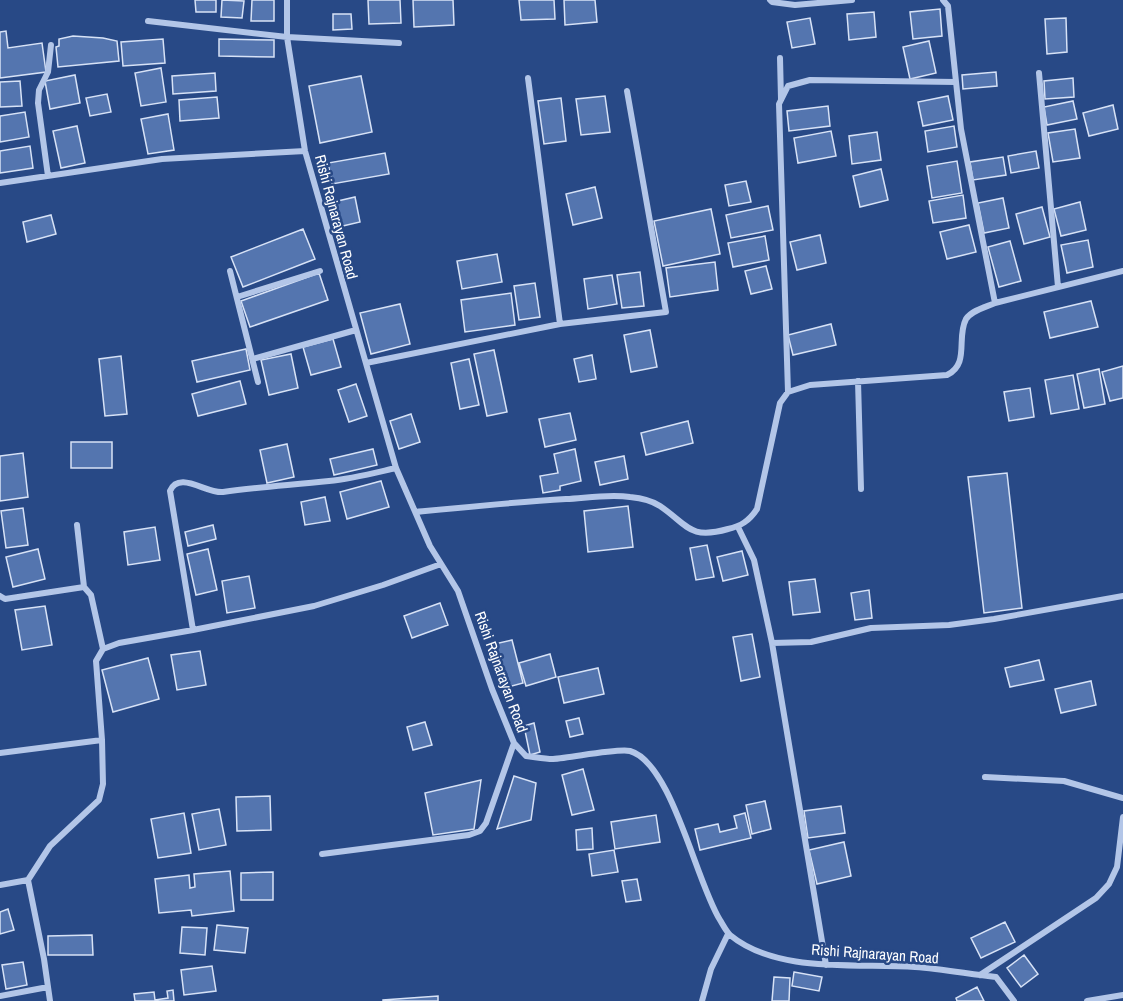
<svg xmlns="http://www.w3.org/2000/svg" width="1123" height="1001" viewBox="0 0 1123 1001" font-family="'Archivo Narrow',sans-serif">
<style>
.building{fill:#5475af;stroke:#d7e2f6;stroke-width:1.5}
.lines{fill:none;stroke-linecap:round;stroke-linejoin:round}
.minor{stroke:#b3c6e8;stroke-width:6}
.labels{text-anchor:middle;stroke-width:5;stroke-linejoin:round;paint-order:stroke}
.street-label{font-size:15px;fill:#fff;stroke:#284986}
</style>
<rect width="100%" height="100%" fill="#284986"/>
<path class="building" d="M195,0H216V12H196Z
M222,0L244,1L242,18L221,17Z
M252,0H274V21H251Z
M368,0H400L401,23L369,24Z
M413,0H453L454,25L414,27Z
M519,0H554L555,19L521,20Z
M564,0H595L597,22L565,25Z
M940,9L942,36L913,39L910,12Z
M874,12L876,37L849,40L847,14Z
M333,14H351L352,29L333,30Z
M810,18L815,44L792,48L787,22Z
M1066,18L1067,52L1047,54L1045,19Z
M6,31L8,48L42,43L46,72L0,78V32Z
M73,36L103,38L117,41L119,61L58,67L56,47L59,46V39Z
M163,39L165,63L123,66L121,42Z
M219,39L274,40V57L219,56Z
M929,41L936,73L910,79L903,47Z
M161,68L166,102L141,106L135,73Z
M996,72L997,86L963,89L962,75Z
M215,73L216,91L173,94L172,76Z
M75,75L80,103L50,109L45,81Z
M361,76L372,132L320,143L309,86Z
M1073,78L1074,97L1045,99L1044,81Z
M20,81L22,106L0,107V82Z
M107,94L111,112L90,116L86,98Z
M605,96L610,132L581,135L576,99Z
M948,96L953,120L923,126L918,102Z
M217,97L219,118L180,121L179,100Z
M561,98L566,141L544,144L538,101Z
M1073,101L1077,119L1047,125L1044,107Z
M1113,105L1118,129L1089,136L1083,113Z
M828,106L830,126L789,131L787,111Z
M25,112L29,137L0,142V116Z
M168,114L174,150L148,154L141,119Z
M77,126L85,163L61,168L53,131Z
M954,126L957,147L928,152L925,131Z
M1075,129L1080,158L1053,162L1048,133Z
M831,131L836,156L798,163L794,138Z
M877,132L881,160L852,164L849,136Z
M30,146L33,168L0,173V151Z
M1036,151L1039,168L1011,173L1008,156Z
M385,153L389,174L332,184L328,163Z
M1003,157L1006,175L973,180L970,162Z
M957,161L962,193L932,198L927,166Z
M881,169L888,200L860,207L853,176Z
M746,181L751,202L729,206L725,185Z
M595,187L602,218L573,225L566,194Z
M963,195L966,218L933,223L929,201Z
M355,197L360,222L334,228L329,203Z
M1003,198L1009,228L984,233L978,203Z
M1080,202L1086,230L1061,236L1054,209Z
M768,206L773,230L731,238L726,215Z
M1042,207L1050,237L1024,244L1016,214Z
M711,209L720,254L663,266L654,221Z
M51,215L56,234L27,242L23,222Z
M969,225L976,252L947,259L940,232Z
M303,229L315,259L243,287L231,257Z
M820,235L826,263L797,270L790,242Z
M765,236L769,260L733,267L728,243Z
M1088,240L1093,267L1067,273L1061,245Z
M1010,241L1021,281L999,287L988,247Z
M497,254L502,282L462,289L457,261Z
M715,262L718,290L670,297L666,268Z
M766,266L772,289L751,294L745,271Z
M640,272L644,306L622,308L617,275Z
M319,273L328,300L250,327L241,301Z
M612,275L617,304L588,309L584,279Z
M535,283L540,317L519,320L514,286Z
M511,293L515,325L465,332L461,300Z
M1091,301L1098,327L1050,338L1044,312Z
M400,304L410,344L371,354L360,313Z
M831,324L836,345L793,355L788,335Z
M650,330L657,367L631,372L624,335Z
M333,339L341,367L311,375L303,347Z
M246,349L250,370L197,382L192,361Z
M494,350L507,412L487,416L474,354Z
M291,354L298,388L269,395L261,360Z
M592,355L596,379L579,382L574,359Z
M121,356L127,414L105,416L99,359Z
M469,359L479,405L460,409L451,363Z
M1123,366V398L1110,401L1102,372Z
M1099,369L1105,404L1084,408L1077,374Z
M1073,375L1079,409L1051,414L1045,380Z
M240,381L246,404L198,416L192,394Z
M356,384L367,416L349,422L338,390Z
M1030,388L1034,417L1009,421L1004,392Z
M570,413L576,440L545,447L539,419Z
M411,414L420,442L399,449L390,421Z
M688,421L693,443L646,455L641,433Z
M71,442H112V468H71Z
M287,444L294,477L267,483L260,450Z
M373,449L377,465L334,475L330,459Z
M575,449L581,481L560,486V490L543,493L540,476L558,473L554,454Z
M23,453L28,497L0,501V456Z
M624,456L628,479L600,485L595,462Z
M1007,473L1022,608L984,613L968,477Z
M381,481L389,507L347,519L340,492Z
M325,497L330,521L305,525L301,502Z
M628,506L633,547L588,552L584,511Z
M23,508L28,545L6,548L1,511Z
M213,525L216,539L188,546L185,532Z
M155,527L160,560L128,565L124,532Z
M707,545L714,577L696,580L690,548Z
M38,549L45,579L13,587L6,557Z
M208,549L217,590L196,595L187,554Z
M742,551L748,575L723,581L717,557Z
M249,576L255,608L227,613L222,581Z
M815,579L820,612L793,615L789,582Z
M869,590L872,618L855,620L851,593Z
M440,603L448,625L412,638L404,616Z
M45,606L52,645L22,650L15,610Z
M752,634L760,677L741,681L733,637Z
M512,640L523,683L500,689L490,645Z
M200,651L206,685L177,690L171,655Z
M550,654L556,677L526,686L519,663Z
M148,658L159,699L113,712L102,670Z
M1039,660L1044,680L1010,687L1005,668Z
M598,668L604,694L564,703L558,677Z
M1091,681L1096,705L1061,713L1055,689Z
M579,718L583,734L570,737L566,721Z
M425,722L432,745L413,750L407,727Z
M534,723L540,752L530,755L524,726Z
M583,769L594,810L572,815L562,775Z
M514,776L536,783L531,820L497,829Z
M481,780L474,829L433,835L425,793Z
M270,796L271,830L237,831L236,797Z
M765,801L771,829L752,834L746,805Z
M841,806L845,833L808,838L804,811Z
M219,809L226,845L199,850L192,814Z
M184,813L191,853L158,858L151,819Z
M745,813L751,838L700,850L695,829L718,824L720,832L737,828L734,816Z
M656,815L660,842L615,849L611,822Z
M592,828L593,849L577,850L576,830Z
M844,842L851,876L817,884L809,850Z
M614,850L618,872L592,876L589,854Z
M230,871L234,911L192,916L191,910L159,913L155,879L189,875L190,888L195,887L194,874Z
M273,872V900H241V873Z
M637,879L641,900L626,902L622,881Z
M8,909L14,930L0,934V912Z
M1005,922L1015,942L981,958L971,938Z
M217,925L248,928L245,953L214,950Z
M182,927L207,928L205,955L180,953Z
M92,935L93,955H48V936Z
M1024,955L1038,974L1021,987L1007,968Z
M23,962L27,985L6,989L2,965Z
M212,966L216,991L184,995L181,970Z
M794,972L822,977L819,991L792,986Z
M774,977L790,978L789,1001H772Z
M977,987L984,1001H957L956,998Z
M173,990L174,1001H135L134,994L154,992L155,1000L168,998L167,991Z
M438,996V1001H383V1000Z"/>
<g class="lines">
<path class="minor" d="M287,0V37L305,151L396,468L430,546L458,591L492,689L514,743L526,756C535,757 544,759 553,759C571,758 617,748 630,751C672,763 696,882 720,920C723,925 726,931 730,935C777,974 858,963 915,967C942,969 969,974 996,977L1014,1001
M770,0L772,2L795,5L852,0
M943,0L948,6L961,129L995,303
M148,21L287,37L399,43
M780,58L781,99
M1039,73L1058,287
M528,78L560,324
M48,176L38,103L39,90L48,72L51,45
M0,183L162,159L305,151
M230,271L258,382
M237,297L320,271
M253,359L356,330
M366,363L560,324L666,312L627,91
M858,381L861,489
M788,392L779,104L788,86L810,80L956,82
M416,512C466,507 515,502 566,499C586,498 609,494 630,497C640,498 651,500 660,506C688,525 689,540 728,529C741,526 749,521 757,509L780,403L788,392L810,385L947,375C970,364 956,338 966,319C972,310 986,307 995,303L1123,271
M77,525L84,587
M738,527L754,560L772,643L826,965
M0,596L5,599L84,587L91,595L103,649
M193,630L170,491C179,470 207,494 223,492C258,487 293,485 329,481C351,479 374,473 396,468
M772,643L811,642L871,628L949,625L994,619L1123,596
M0,753L102,740
M985,777L1064,781L1123,798
M322,854L469,835L480,831L486,823L514,743
M28,880L44,959L50,1001
M0,885L28,880L50,846L99,800L103,784L102,740L96,661L103,649L119,643L193,630L314,606L383,585L441,564
M980,975L1096,898L1109,884L1117,867L1123,817
M0,996L48,987
M702,1001L711,969L728,934
M1087,1001L1123,995"/>
</g>
<g class="labels">
<g class="street-label">
<text transform="translate(336 217) rotate(75)" y="5">Rishi Rajnarayan Road</text>
<text transform="translate(501 672) rotate(70)" y="5">Rishi Rajnarayan Road</text>
<text transform="translate(875 954) rotate(4)" y="5">Rishi Rajnarayan Road</text>
</g>
</g>
</svg>
